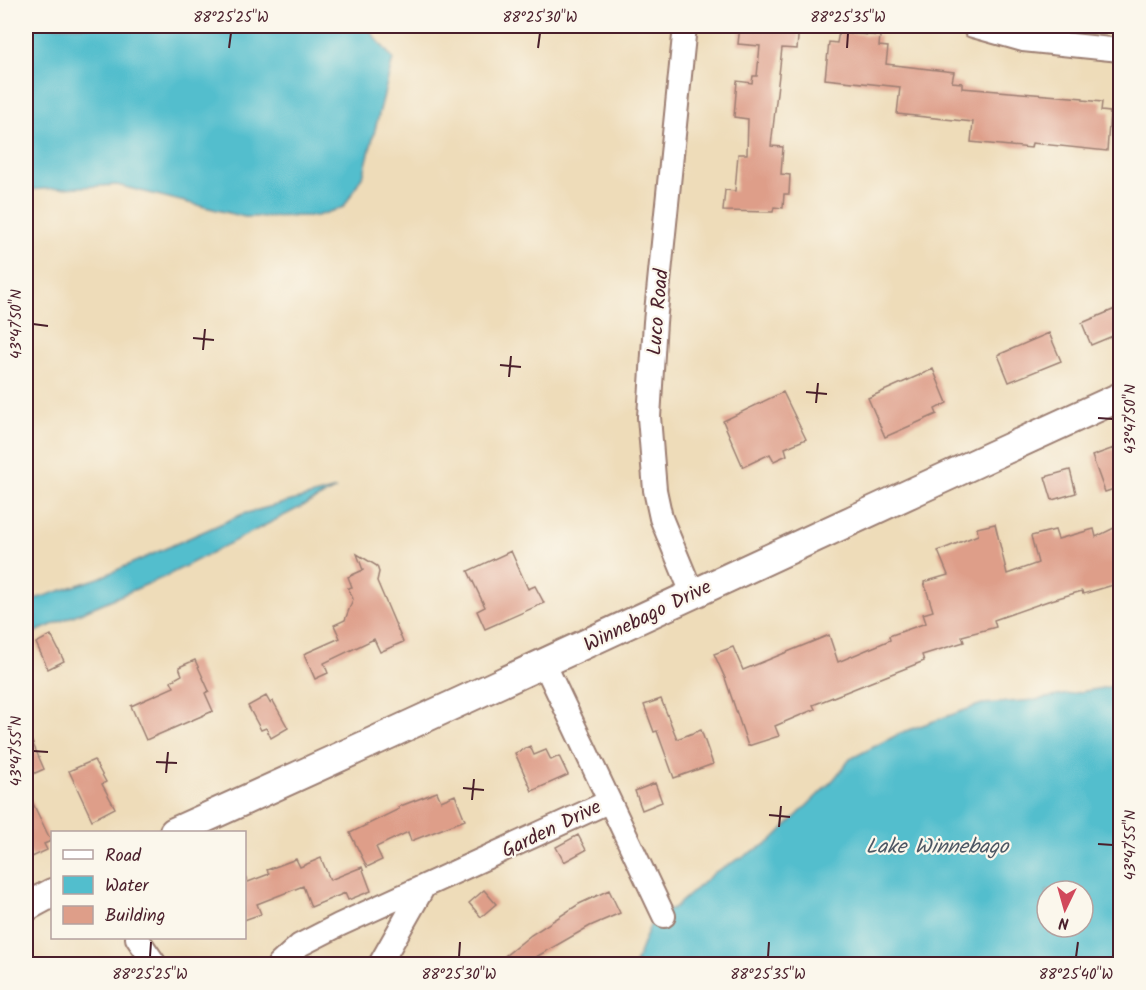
<svg xmlns="http://www.w3.org/2000/svg" width="1146" height="990" viewBox="0 0 1146 990" font-family="Kalam,sans-serif">
<style>
.water{fill:#52becd;stroke:#4e6e7c;stroke-width:1.5;fill-rule:evenodd}
.building{fill:#de9e89}
.lines{fill:none;stroke-linecap:round;stroke-linejoin:round}
.minor-casing{stroke:#9c7e72;stroke-width:26}
.major-casing{stroke:#9c7e72;stroke-width:32}
.minor{stroke:#fff;stroke-width:22}
.major{stroke:#fff;stroke-width:28}
.ticks{fill:none;stroke:#4a1f2b;stroke-width:2}
.labels{text-anchor:middle;stroke-width:4.5;stroke-linejoin:round;paint-order:stroke}
.street-label{font-size:20px;fill:#4a1f2b;stroke:#fbf7ec}
.water-label{font-size:21px;font-style:italic;fill:#4d5764;stroke:#fbf7ec}
.neatline{fill:none;stroke:#4a1f2b;stroke-width:2}
.ticks-label{font-size:15px;text-anchor:middle;fill:#4a1f2b}
</style>
<rect width="100%" height="100%" fill="#fbf7ec"/>
<filter id="ink" filterUnits="userSpaceOnUse"><feTurbulence type="fractalNoise" baseFrequency=".0167" numOctaves="2"/><feDisplacementMap in="SourceGraphic" scale="12" xChannelSelector="R" yChannelSelector="G"/><feConvolveMatrix kernelMatrix="1 2 1 2 8 2 1 2 1" color-interpolation-filters="sRGB"/></filter>
<filter id="wash" filterUnits="userSpaceOnUse"><feTurbulence type="fractalNoise" baseFrequency=".008" numOctaves="4" result="noise"/><feDisplacementMap in="SourceGraphic" scale="24" xChannelSelector="R" yChannelSelector="G"/><feGaussianBlur stdDeviation="1.35" result="paint"/><feColorMatrix in="noise" values="0 0 0 0 0 0 0 0 0 0 0 0 0 0 0 0 0 1.4 0 .05"/><feComposite in="paint" operator="in"/></filter>
<g filter="url(#wash)">
<rect width="100%" height="100%" fill="#eedcb9"/>
<path class="water" d="M26,26H366L393,59L364,173L344,207L317,216L245,217L117,185L26,190Z
M336,489L164,577L26,636V602L99,578L243,514Z
M1120,685V964H635L653,918L675,907L715,872L770,842L834,779L850,759L903,732L982,704L1035,700ZM1047,891H1083V927H1047Z"/>
<g id="blocks">
<path class="building" d="M740,26H799L797,49L782,48L771,146L783,147L781,174L790,175L789,194H784L783,208L774,207L773,212L723,211L725,190L735,191L738,154H747L748,119L734,117L737,81L752,83L753,76H757L760,46L738,44Z
M839,32L880,36L879,46L888,47L886,64L954,72L952,82L962,83V88L1083,98V100L1102,102L1101,111L1110,112L1107,151L1032,143L1031,148L971,142L973,122L897,114L900,87L825,79L829,42L837,43Z
M1120,307V333L1091,345L1082,323Z
M1049,333L1061,361L1009,382L998,355Z
M933,369L947,403L935,409L937,414L885,437L868,398Z
M783,392L806,439L785,448L787,455L774,461L770,454L743,467L723,421Z
M1114,448L1120,465V487L1105,492L1092,456Z
M1070,470L1076,493L1052,500L1045,477Z
M995,524L1007,574L1038,563L1031,536L1055,530L1058,539L1094,529L1096,537L1120,525V583L1083,594L1082,591L1048,601L994,620L996,627L962,636L964,642L922,655L924,661L813,705L815,709L775,726L779,736L748,746L725,678L714,654L733,647L743,670L829,635L838,662L890,640L889,636L926,623L923,614L933,611L924,582L948,575L938,551L978,535L977,528Z
M511,551L528,589L535,586L544,603L485,629L477,611L485,607L468,571Z
M357,554L377,566L379,572L377,581L403,642L380,652L374,639L324,663L328,673L315,679L304,654L340,638L334,625L345,620L353,599L348,588L352,587L348,577L363,570Z
M51,635L64,661L48,669L36,643Z
M195,660L209,691L205,693L213,711L146,740L131,706L174,687L171,681L182,675L179,667Z
M266,696L270,703L273,701L288,728L271,738L266,728L261,730L248,706Z
M661,699L677,739L701,730L713,764L674,778L657,731L654,732L644,705Z
M26,728L44,769L26,777Z
M530,746L534,755L546,750L551,760L559,756L568,775L532,791L515,753Z
M94,760L106,782L102,784L115,808L92,820L69,771Z
M655,783L662,802L642,810L635,791Z
M26,789L51,841L44,844L47,850L32,857L26,845Z
M437,792L441,801L455,795L465,820L411,841L408,832L376,847L382,860L367,867L350,833L399,809L398,807Z
M578,835L586,850L564,862L556,847Z
M321,858L330,880L362,867L371,891L348,900L345,893L311,907L303,886L257,904L261,914L244,920V874L248,882L269,874L267,870L296,859L300,867Z
M484,890L496,904L481,917L469,903Z
M609,890L620,913L590,926L524,964H495L531,935L579,904Z"/>
</g>
</g>
<g filter="url(#ink)">
<use href="#blocks" fill-opacity="0" stroke="#9c7e72" stroke-width="1.5"/>
<g class="lines">
<g class="minor-casing">
<path id="minor" d="M685,26L655,322L649,417L655,490L661,518L692,593
M973,26L1023,40L1120,50
M545,665L664,916
M137,938L155,964
M279,964L300,945L339,925L608,802
M380,964L423,888"/>
</g>
<g class="major-casing">
<path id="major" d="M174,832C491,690 804,541 1120,397
M26,907L52,893"/>
</g>
<use href="#minor" class="minor"/>
<use href="#major" class="major"/>
</g>
</g>
<path class="ticks" d="M229,48L231,33M538,48L540,33M847,48L848,33M33,324L48,326M193,338L214,340M203,350L205,329M500,365L521,367M509,377L511,356M806,392L827,394M816,403L818,383M1098,418L1113,419M33,751L48,752M156,762L177,763M166,773L168,752M463,788L484,790M472,800L474,779M769,815L790,817M779,827L781,806M1098,844L1113,845M150,957L151,942M459,957L460,942M768,957L769,942M1076,957L1078,942"/>
<g class="labels">
<g class="street-label">
<text transform="translate(657 312) rotate(-85)" y="7">Luco Road</text>
<text transform="translate(647 615) rotate(-26)" y="7">Winnebago Drive</text>
<text transform="translate(551 828) rotate(-26)" y="7">Garden Drive</text>
</g>
<g class="water-label">
<text x="937" y="853">Lake Winnebago</text>
</g>
</g>
<rect width="1146" height="990" fill="none" stroke="#fbf7ec" stroke-width="66"/>
<rect x="51" y="831" width="195" height="108" fill="#fbf7ec" stroke="#b4a19f" stroke-width="1.5"/>
<rect x="63" y="850" width="30" height="9" fill="#ffffff" stroke="#b4a19f" stroke-width="1.5"/>
<text x="105" y="861" font-size="18" fill="#4a1f2b">Road</text>
<rect x="63" y="876" width="30" height="18" fill="#52becd" stroke="#b4a19f" stroke-width="1.5"/>
<text x="105" y="891" font-size="18" fill="#4a1f2b">Water</text>
<rect x="63" y="906" width="30" height="18" fill="#de9e89" stroke="#b4a19f" stroke-width="1.5"/>
<text x="105" y="921" font-size="18" fill="#4a1f2b">Building</text>
<g transform="translate(1065 909) rotate(185)"><circle r="28" fill="#fbf7ec" stroke="#b4a19f" stroke-width="1.5"/>
<path d="M0-4.5L10 22L0 15L-10 22Z" fill="#d1495b"/>
<text y="-9" font-size="16" font-weight="bold" text-anchor="middle" fill="#4a1f2b">N</text>
</g>
<rect x="33" y="33" width="1080" height="924" class="neatline"/>
<g class="ticks-label">
<text x="231" y="22">88°25'25"W</text>
<text x="540" y="22">88°25'30"W</text>
<text x="848" y="22">88°25'35"W</text>
<text transform="translate(16 324) rotate(-90)" y="5">43°47'50"N</text>
<text transform="translate(1130 419) rotate(-90)" y="5">43°47'50"N</text>
<text transform="translate(16 751) rotate(-90)" y="5">43°47'55"N</text>
<text transform="translate(1130 845) rotate(-90)" y="5">43°47'55"N</text>
<text x="150" y="979">88°25'25"W</text>
<text x="459" y="979">88°25'30"W</text>
<text x="768" y="979">88°25'35"W</text>
<text x="1076" y="979">88°25'40"W</text>
</g>
</svg>
